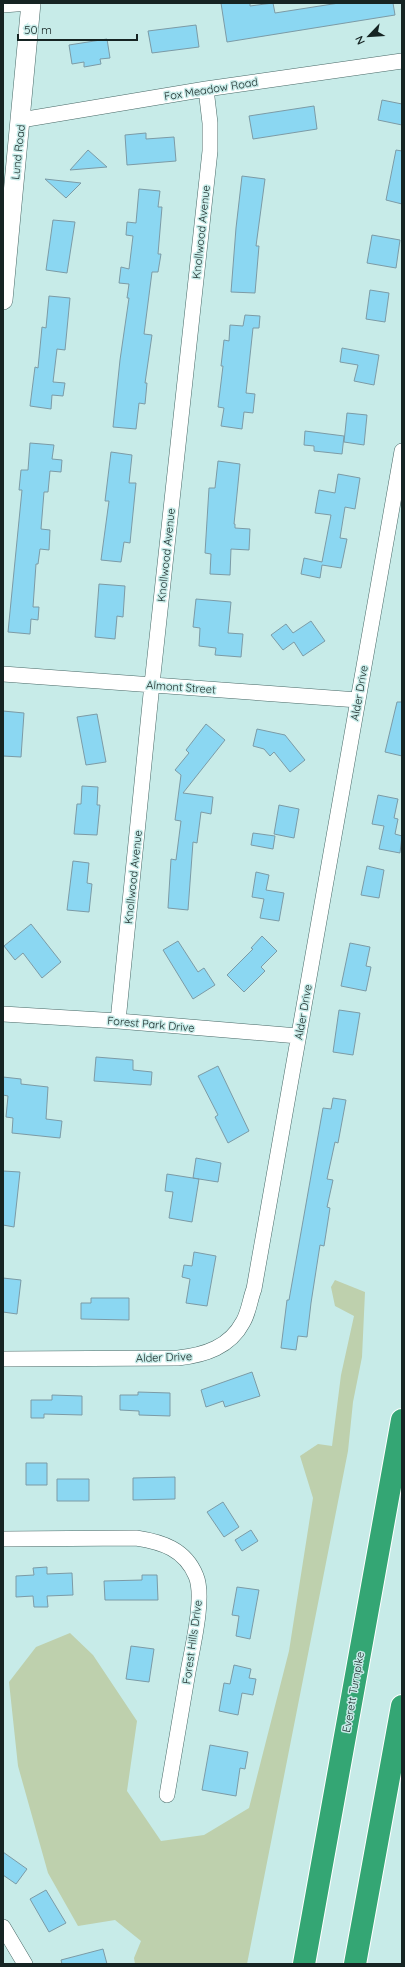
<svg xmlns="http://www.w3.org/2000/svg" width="405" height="1967" viewBox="0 0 405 1967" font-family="Quicksand,sans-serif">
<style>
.green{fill:#bed0ad}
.building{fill:#8bd7f2;stroke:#7c9ba6}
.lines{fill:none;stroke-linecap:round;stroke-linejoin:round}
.minor-casing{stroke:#496967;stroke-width:16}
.tertiary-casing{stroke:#496967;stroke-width:20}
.motorway-casing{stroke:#fff;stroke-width:24}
.minor{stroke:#fff;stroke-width:15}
.tertiary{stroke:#fff;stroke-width:19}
.motorway{stroke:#34a674;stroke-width:22}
.labels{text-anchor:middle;stroke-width:3;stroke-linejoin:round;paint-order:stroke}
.street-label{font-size:11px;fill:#162423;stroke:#c7ebe8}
</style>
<rect width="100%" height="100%" fill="#c7ebe8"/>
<path class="green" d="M335,1280L365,1292L362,1357L353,1402L348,1451L247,1964H135L134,1958L141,1941L115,1920L78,1926L48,1873L18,1766L9,1682L36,1647L70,1633L93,1655L137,1721L127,1791L161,1841L204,1835L249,1808L289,1651L313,1498L300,1456L318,1444L332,1446L341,1375L354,1316L335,1306L331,1287Z"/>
<path class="building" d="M221,3H250V6L273,3L275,13L339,3H393L395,15L227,42Z
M196,25L199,47L152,53L148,31Z
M107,39L110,58L100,59L101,64L84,67V62L72,64L69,45Z
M382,100L402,104V125L378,120Z
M314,106L317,129L253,139L249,116Z
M146,133V139L174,137L176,161L127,165L125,135Z
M88,150L107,167L70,170Z
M396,150L402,151V204L386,200Z
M242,176L265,179L256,246H259L255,293L231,292L236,228Z
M45,179L81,183L66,198Z
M139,189L160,191L158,207H162L158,254H161L158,272H152L144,334L152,335L145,383H147L145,404L139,403L136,429L113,427L120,360L129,298H127L129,284L119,283L121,267L129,269L133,236L126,235L127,222L136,223Z
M53,220L75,222L67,273L46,270Z
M372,235L400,240L396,268L367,263Z
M370,290L389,293L385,322L366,319Z
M49,296L70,298L65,350L57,349L53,382L65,383L63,396L52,395L51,409L30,406L35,367L38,368L42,327L46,328Z
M245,315L260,316L259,328H253L246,393L255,394L253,413L244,412L242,429L221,426L224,408L218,407L223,366H221L224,340L229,341L230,325L243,326Z
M342,348L379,355L374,385L354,381L358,365L340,362Z
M347,413L367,415L364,445L344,442Z
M305,431L344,436L342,454L314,451V446L304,445Z
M30,443L54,445L52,459L62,460L61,472L50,471L48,492H44L41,529L50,530L49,550L40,549L38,564H36L33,607H39L38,620L31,619L30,634L8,632L22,490H19L21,470H28Z
M111,452L132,455L129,483H136L130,543L124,542L121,562L101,560L109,501H105Z
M218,461L240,464L234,524H235V528L250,529L249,550L231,549L230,575L210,574L211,554L205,553L209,488H215Z
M338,474L360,478L355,509L345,507L340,538L347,539L341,568L322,565L320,578L301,574L304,558L322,562L331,515L315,513L319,490L335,493Z
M99,584L125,586L123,617L117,616L115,639L95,637Z
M196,599L231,602L228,633L243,634L241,657L215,655L216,648L199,646L200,628L193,627Z
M311,621L325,641L303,656L294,642L283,650L271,635L286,624L293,633Z
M397,702H402V756L385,752Z
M3,711L24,713L21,757L3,756Z
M97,714L106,762L86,765L77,717Z
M206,724L225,740L183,793L213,797L211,814L201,812L197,843L193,842L188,910L168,908L171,859L176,860L181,821L175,820L181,775L175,770L189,753L186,750Z
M257,729L285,735L305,760L290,772L274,752L270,756L264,749L253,746Z
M82,786L98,787L97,805H100L97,835L74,834L77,804H81Z
M378,795L398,799L394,818L398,819L395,834L402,836L400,853L379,849L384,826L372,824Z
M279,805L299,809L294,838L274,834Z
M253,833L275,836L273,849L251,845Z
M73,861L89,863L87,883L92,884L89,912L67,910Z
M367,866L384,870L379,898L361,895Z
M256,872L269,875L266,890L284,893L279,921L260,918L264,899L252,897Z
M31,924L61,962L42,978L23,953L15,960L4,946Z
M262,936L277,951L261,967L265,971L244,992L227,975L253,949L251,948Z
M178,941L198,972L204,968L215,985L193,999L163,950Z
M350,943L370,947L366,966L371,967L366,991L341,986Z
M339,1010L360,1013L353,1055L333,1052Z
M96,1057L133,1060V1070L152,1072L151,1085L94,1081Z
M218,1066L249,1131L228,1143L215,1117L218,1115L198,1076Z
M3,1077L21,1079V1084L48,1087L46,1119L62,1121L60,1138L12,1133L13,1118L6,1117L8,1096L3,1095Z
M333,1098L346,1100L338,1143L335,1142L327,1179L333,1180L327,1207L330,1208L324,1246L320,1245L311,1303L307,1337L298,1336L296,1350L281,1348L287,1300H289L323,1108L331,1109Z
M196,1158L221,1163L218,1182L193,1178Z
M3,1171L20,1172L14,1227L3,1225Z
M167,1174L199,1179L192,1222L169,1218L173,1192L165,1191Z
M194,1252L216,1256L207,1306L186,1303L190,1279L182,1277L184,1265L192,1266Z
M3,1278L21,1280L17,1314L3,1312Z
M91,1298H129V1320L81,1319V1303H91Z
M252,1372L260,1396L225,1407L223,1401L206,1407L201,1390Z
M138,1392L170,1393V1416L139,1415V1411L120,1410V1395H138Z
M52,1395L82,1396V1415L44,1414V1418H31V1400H52Z
M26,1463H47V1485H26Z
M175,1477V1499L133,1500V1478Z
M57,1479H89V1501H57Z
M223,1502L239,1527L224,1537L207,1512Z
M251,1530L258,1541L242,1551L235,1540Z
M47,1567V1574L72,1573L73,1595L47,1596L48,1607H34L33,1596L16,1597V1576L34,1575L33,1568Z
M142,1575H157L158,1600H105L104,1581L142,1580Z
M237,1587L259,1590L250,1639L236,1636L239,1616L232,1615Z
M131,1646L154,1649L149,1682L126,1679Z
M234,1665L251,1669L249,1678L256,1679L253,1695L242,1693L238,1715L219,1711L224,1683L230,1684Z
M210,1745L248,1752L245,1769L240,1768L236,1796L202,1790Z
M3,1852L27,1869L16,1884L3,1875Z
M46,1890L66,1923L49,1932L30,1899Z
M103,1949L107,1964H62L61,1960Z"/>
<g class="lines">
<g class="minor-casing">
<path id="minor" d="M3,5L29,3
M21,120L206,89L402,61
M3,674L358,700
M3,1014L118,1021L298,1036
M118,1021L152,684L210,151V123L206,89
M3,1359L178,1358C205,1355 230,1347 243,1322C249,1312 250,1299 254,1289L402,451
M3,1539L136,1538C162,1542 185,1549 196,1576C205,1597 192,1649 188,1672C181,1713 174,1754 167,1795
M3,1927L25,1964"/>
</g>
<g class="tertiary-casing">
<path id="tertiary" d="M3,300L31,3"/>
</g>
<g class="motorway-casing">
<path id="motorway" d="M304,1964L402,1420
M355,1964L402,1706"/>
</g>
<use href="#minor" class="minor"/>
<use href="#tertiary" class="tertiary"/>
<use href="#motorway" class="motorway"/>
</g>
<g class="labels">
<g class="street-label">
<text transform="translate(211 89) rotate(-9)" y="4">Fox Meadow Road</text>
<text transform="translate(18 152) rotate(-84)" y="4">Lund Road</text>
<text transform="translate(201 232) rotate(-84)" y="4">Knollwood Avenue</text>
<text transform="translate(166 555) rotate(-84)" y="4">Knollwood Avenue</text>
<text transform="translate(181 687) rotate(4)" y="4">Almont Street</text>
<text transform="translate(359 693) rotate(-80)" y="4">Alder Drive</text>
<text transform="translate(133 877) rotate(-84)" y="4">Knollwood Avenue</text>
<text transform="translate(303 1012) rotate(-80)" y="4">Alder Drive</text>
<text transform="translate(151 1024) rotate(5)" y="4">Forest Park Drive</text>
<text transform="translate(164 1357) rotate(-2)" y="4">Alder Drive</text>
<text transform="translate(192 1642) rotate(-82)" y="4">Forest Hills Drive</text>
<text transform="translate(353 1692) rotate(-80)" y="4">Everett Turnpike</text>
</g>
</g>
<rect width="405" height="1967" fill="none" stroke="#162423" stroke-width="8"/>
<g transform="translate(369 36) rotate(245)" stroke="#c7ebe8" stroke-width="3" paint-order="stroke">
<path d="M0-3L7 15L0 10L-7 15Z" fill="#162423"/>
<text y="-6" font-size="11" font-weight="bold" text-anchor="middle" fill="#162423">N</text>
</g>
<path d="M18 34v6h119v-6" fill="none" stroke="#162423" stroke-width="2"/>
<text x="24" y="34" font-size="12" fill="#162423" stroke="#c7ebe8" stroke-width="3" paint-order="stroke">50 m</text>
</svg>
